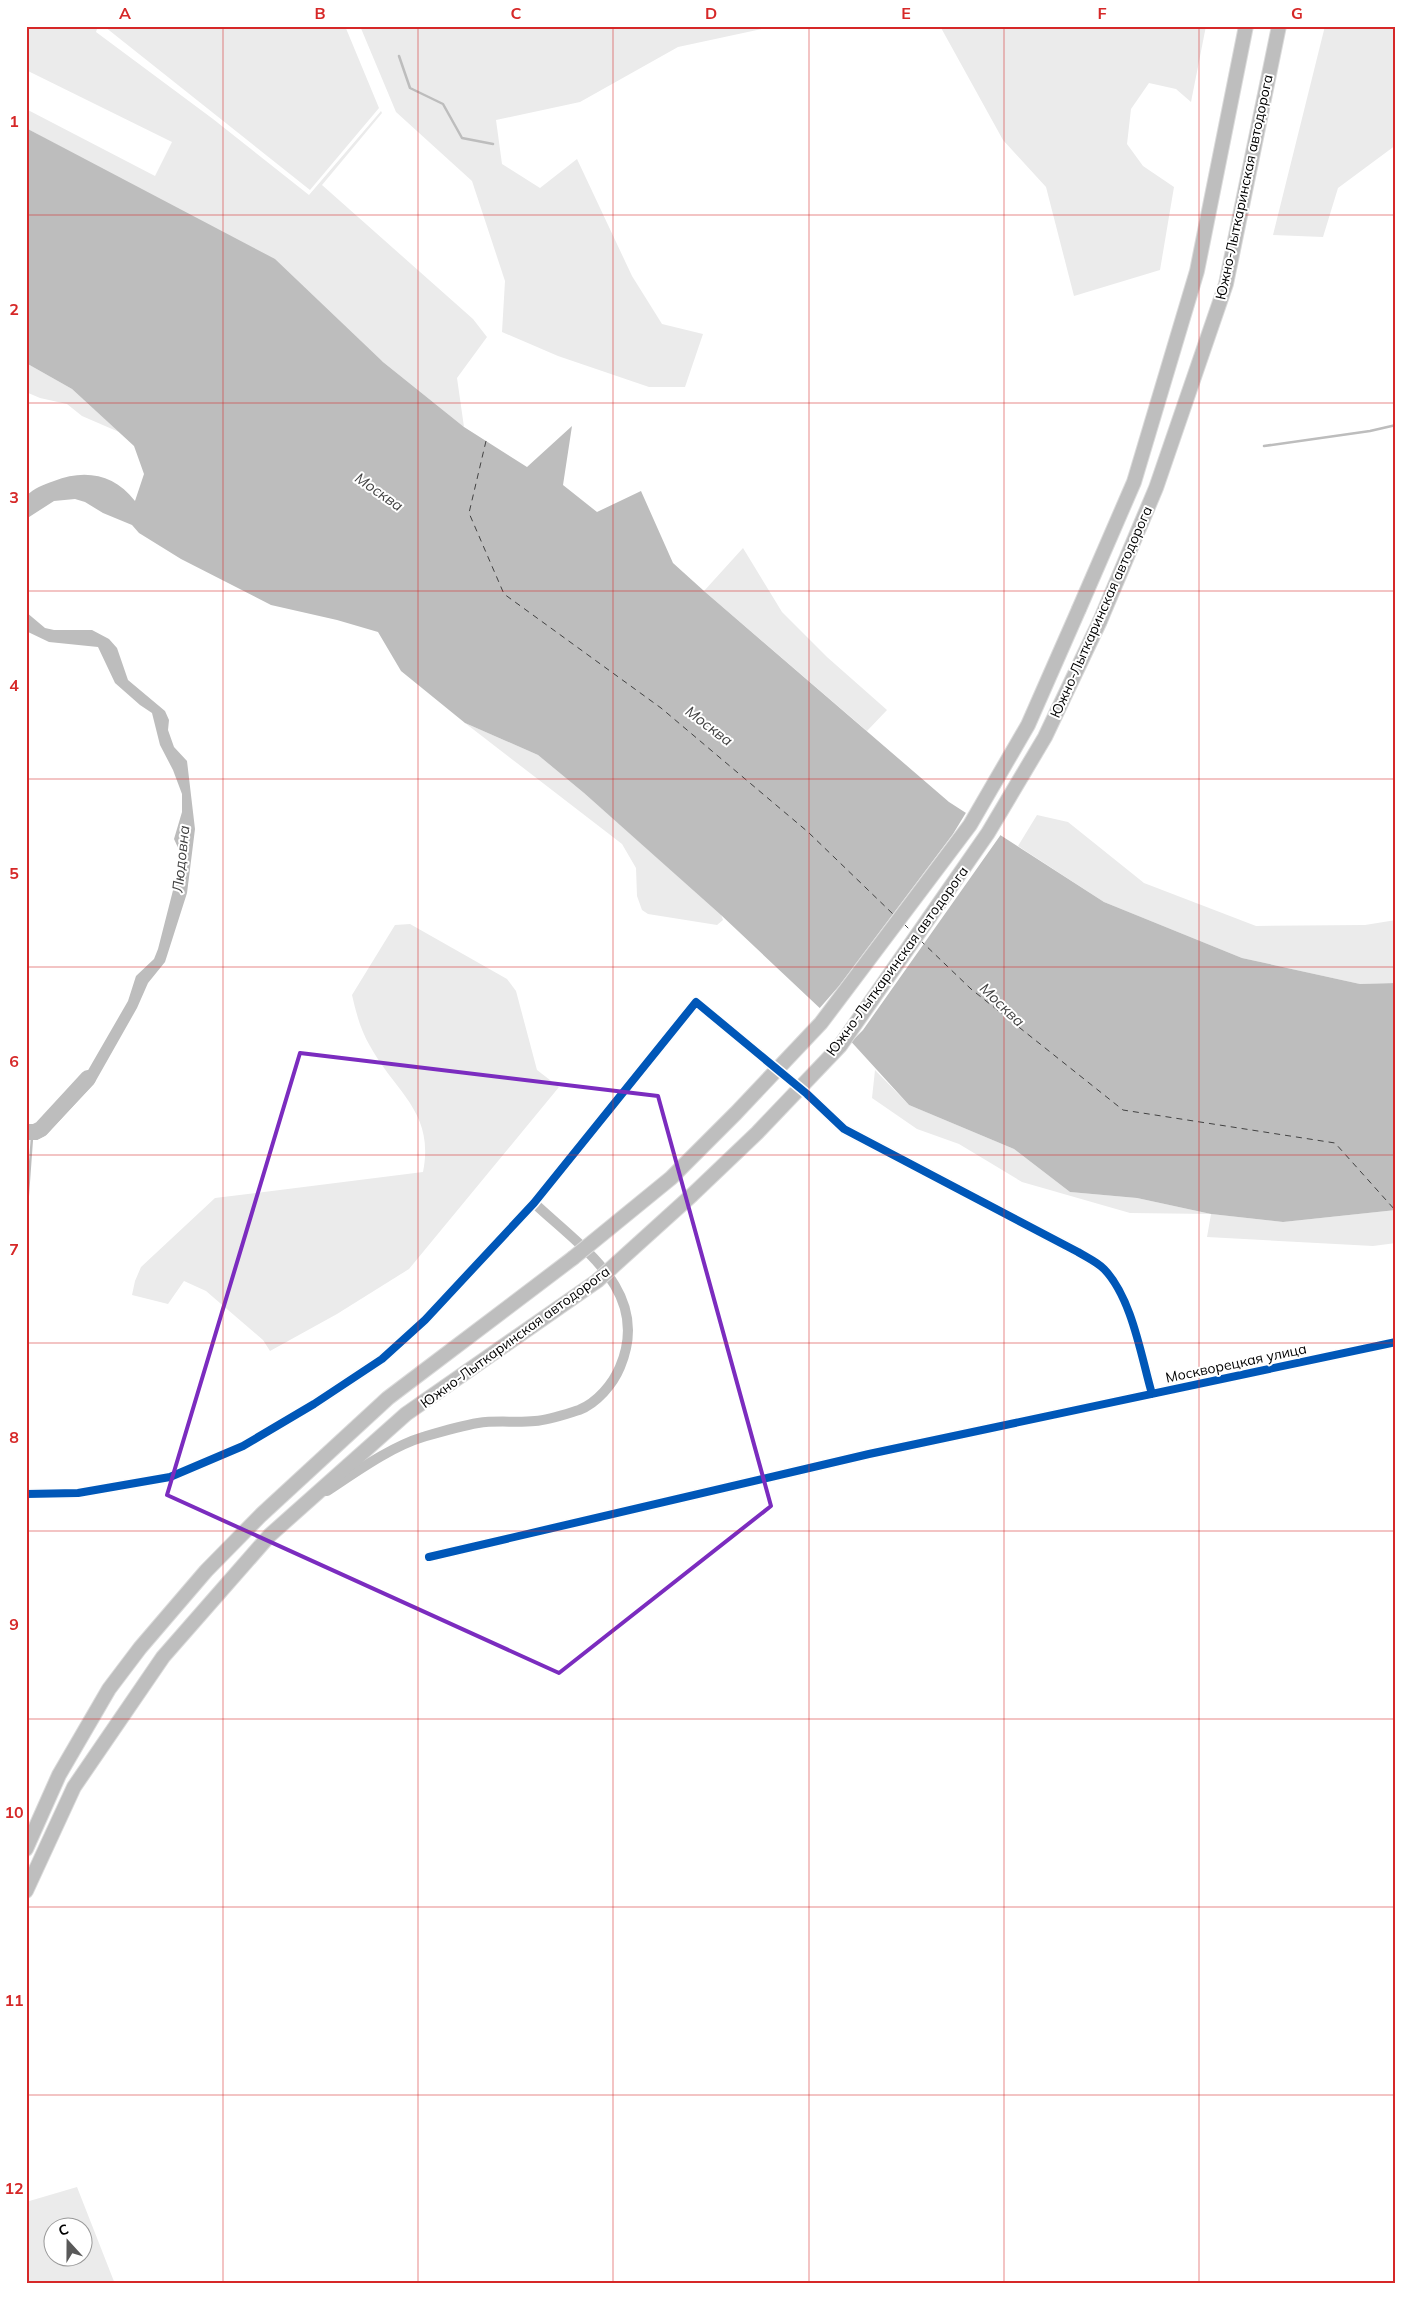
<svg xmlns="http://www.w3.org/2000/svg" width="1422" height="2310" viewBox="0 0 1422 2310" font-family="Mulish,sans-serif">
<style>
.green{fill:#ebebeb;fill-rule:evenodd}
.water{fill:#bdbdbd}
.pier{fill:#fff}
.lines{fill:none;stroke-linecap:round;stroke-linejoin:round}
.stream{stroke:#bdbdbd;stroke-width:2.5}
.river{stroke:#bdbdbd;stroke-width:16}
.ferry{stroke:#424242;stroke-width:1;stroke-dasharray:6 5;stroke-linecap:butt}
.major-casing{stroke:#dbdbdb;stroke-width:16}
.minor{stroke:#bebebe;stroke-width:10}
.major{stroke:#bebebe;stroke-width:14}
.major-bridge-casing{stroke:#dbdbdb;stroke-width:16;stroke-linecap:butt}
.major-bridge{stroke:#bebebe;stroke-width:14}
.cycleway-casing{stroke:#fff;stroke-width:11}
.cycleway{stroke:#0057b8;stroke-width:8}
.marked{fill:none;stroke:#7b2cbf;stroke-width:4;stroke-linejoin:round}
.grid{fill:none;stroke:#d62828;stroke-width:1;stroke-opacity:0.55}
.labels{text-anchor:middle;stroke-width:4;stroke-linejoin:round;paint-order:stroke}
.street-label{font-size:14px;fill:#000;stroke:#fff}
.water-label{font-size:15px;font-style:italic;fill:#424242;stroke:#fff}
.neatline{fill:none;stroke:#d62828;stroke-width:2}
.grid-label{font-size:16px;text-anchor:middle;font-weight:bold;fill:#d62828}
</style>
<rect width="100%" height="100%" fill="#fff"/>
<path class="green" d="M26,26H98L96,32L213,119L309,195L381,111L382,113L322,185L473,319L487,337L457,378L464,427L383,362L120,179L26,128V109L155,176L172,142L26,70Z
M345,26L379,108L310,190L105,27Z
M360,26H775L678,47L580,102L496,120L502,164L540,188L577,159L632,276L662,324L703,334L685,387H649L558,356L502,332L505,281L472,181L396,112Z
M940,26H1206L1191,102L1176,89L1149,83L1131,109L1127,144L1143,166L1174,187L1160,270L1074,296L1046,187L1003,140Z
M1325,26H1396V145L1338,188L1323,237L1273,235Z
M26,363L72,389L119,432L82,416L67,404L40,398L26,392Z
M743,548L782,612L827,657L887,710L867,731L704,591Z
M465,723L538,755L584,793L721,914L723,920L717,925L648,914L642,910L637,896L636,868L622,844Z
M1037,815L1068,822L1144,883L1256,926L1365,925L1396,920V983L1360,984L1242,958L1104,902L1018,846Z
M410,924L507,979L516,991L537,1070L559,1087L409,1269L337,1314L270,1351L263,1340L206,1291L184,1281L168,1304L132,1295L135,1281L141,1267L215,1198L423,1172C435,1112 395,1092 370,1046C361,1031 356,1013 352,995L395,925Z
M875,1070L909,1105L1014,1149L1070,1192L1137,1198L1211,1214L1283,1222L1396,1210V1243L1373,1246L1207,1237L1211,1214L1130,1213L1022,1182L959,1144L917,1129L872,1098Z
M77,2187L115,2284H26V2202ZM52,2228H82V2258H52Z"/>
<path class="water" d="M26,128L275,259L383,362L464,427L527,467L572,426L563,485L597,512L641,491L673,563L704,591L949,802L1104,902L1242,958L1360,984L1396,983V1210L1283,1222L1211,1214L1137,1198L1070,1192L1014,1149L909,1105L825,1013L721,915L584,793L538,755L465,723L401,671L378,632L337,620L271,605L181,559L139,533L132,525L103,513L85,502L75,499L54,501L26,519V496C35,488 42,485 54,481C85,469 114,474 135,501L144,474L134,446L72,389L26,363Z
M26,612L45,628L54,630H92L109,639L117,648L128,680L165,711L169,720L168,730L174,747L187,761L195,829L187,893L165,962L148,983L137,1008L94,1084L46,1135L37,1140H27L26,1129L32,1131L72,1098L128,1001L136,976L154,959L158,949L181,859L180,852L174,839L182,812V794L173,770L160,745L152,713L140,705L115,683L98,647L49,642L26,631Z"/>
<path class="pier" d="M967,811L1002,833L863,1030L849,1044L818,1010L839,986L953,834Z"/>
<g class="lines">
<path class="stream" d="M399,56L410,88L443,104L462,138L493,144
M1264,446L1370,431L1396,425
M26,1221L32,1137"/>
<path class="river" d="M26,1132H35L41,1129L88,1078"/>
<path class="ferry" d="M486,441L469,513L504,594L661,708L808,832L894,915
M904,924L912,932
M920,940L971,989L1123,1110L1335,1143L1395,1210
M1395,1209L1396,1191"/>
<g class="major-casing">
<path id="major" d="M1079,609L1134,482L1197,271L1246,26
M1100,621L1156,488L1226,284L1279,26
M26,1849L59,1775L109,1689L140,1648L206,1571L261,1515L388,1398L573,1258
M26,1891L74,1787L163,1657L270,1535L406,1414L597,1281"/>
</g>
<path class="minor" d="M327,1491C356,1472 390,1447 423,1437C440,1432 460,1426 478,1423C497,1420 516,1423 535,1421C549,1420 566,1414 579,1410C597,1403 613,1384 620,1367C652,1292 582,1248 534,1203
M26,1494L78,1493L170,1477L243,1446L314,1404L382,1359L425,1320L534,1203L696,1002L807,1094L844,1129L1078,1252C1086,1257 1097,1262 1104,1269C1132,1298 1141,1356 1152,1394
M429,1557L869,1454L1396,1342"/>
<use href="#major" class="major"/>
<g class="major-bridge-casing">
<path id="major-bridge" d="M573,1258L671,1178L736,1113L821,1023L970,825L1028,725L1079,609
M597,1281L692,1195L757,1133L840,1046L988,833L1045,737L1100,621"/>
</g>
<use href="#major-bridge" class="major-bridge"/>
<g class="cycleway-casing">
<path id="cycleway" d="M26,1494L78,1493L170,1477L243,1446L314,1404L382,1359L425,1320L534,1203L696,1002L807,1094L844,1129L1078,1252C1086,1257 1097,1262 1104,1269C1132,1298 1141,1356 1152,1394
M429,1557L869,1454L1396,1342"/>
</g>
<use href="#cycleway" class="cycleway"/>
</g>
<path class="marked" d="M300,1053L658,1096L771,1506L559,1673L167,1495Z"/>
<path class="grid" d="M223,26V2284M418,26V2284M613,26V2284M809,26V2284M1004,26V2284M1199,26V2284M26,215H1396M26,403H1396M26,591H1396M26,779H1396M26,967H1396M26,1155H1396M26,1343H1396M26,1531H1396M26,1719H1396M26,1907H1396M26,2095H1396"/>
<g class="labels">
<g class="street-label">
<text transform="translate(1244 187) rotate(-78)" y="5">Южно-Лыткаринская автодорога</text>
<text transform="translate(1101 612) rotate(-66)" y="5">Южно-Лыткаринская автодорога</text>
<text transform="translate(897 961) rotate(-54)" y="5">Южно-Лыткаринская автодорога</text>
<text transform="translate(515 1337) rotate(-36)" y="5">Южно-Лыткаринская автодорога</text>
<text transform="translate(1236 1363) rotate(-12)" y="5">Москворецкая улица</text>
</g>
<g class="water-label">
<text transform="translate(379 492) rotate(35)" y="5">Москва</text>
<text transform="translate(709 726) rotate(37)" y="5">Москва</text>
<text transform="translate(181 859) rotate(-84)" y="5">Людовна</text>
<text transform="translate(1002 1005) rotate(44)" y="5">Москва</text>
</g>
</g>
<rect width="1422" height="2310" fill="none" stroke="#ffffff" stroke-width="55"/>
<g transform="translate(68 2242) rotate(339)"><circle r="24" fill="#ffffff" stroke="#999999"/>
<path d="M0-4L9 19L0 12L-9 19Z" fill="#595959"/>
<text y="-8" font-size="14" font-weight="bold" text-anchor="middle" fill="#000000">С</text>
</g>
<rect x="28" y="28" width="1366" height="2254" class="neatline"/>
<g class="grid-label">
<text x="125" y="19">A</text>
<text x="320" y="19">B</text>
<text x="516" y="19">C</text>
<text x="711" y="19">D</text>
<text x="906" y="19">E</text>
<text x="1102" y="19">F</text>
<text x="1297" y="19">G</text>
<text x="14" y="127">1</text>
<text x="14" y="315">2</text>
<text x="14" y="503">3</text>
<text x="14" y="691">4</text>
<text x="14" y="879">5</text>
<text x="14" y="1067">6</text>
<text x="14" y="1255">7</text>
<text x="14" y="1443">8</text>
<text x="14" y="1630">9</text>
<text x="14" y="1818">10</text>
<text x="14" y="2006">11</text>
<text x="14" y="2194">12</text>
</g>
</svg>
